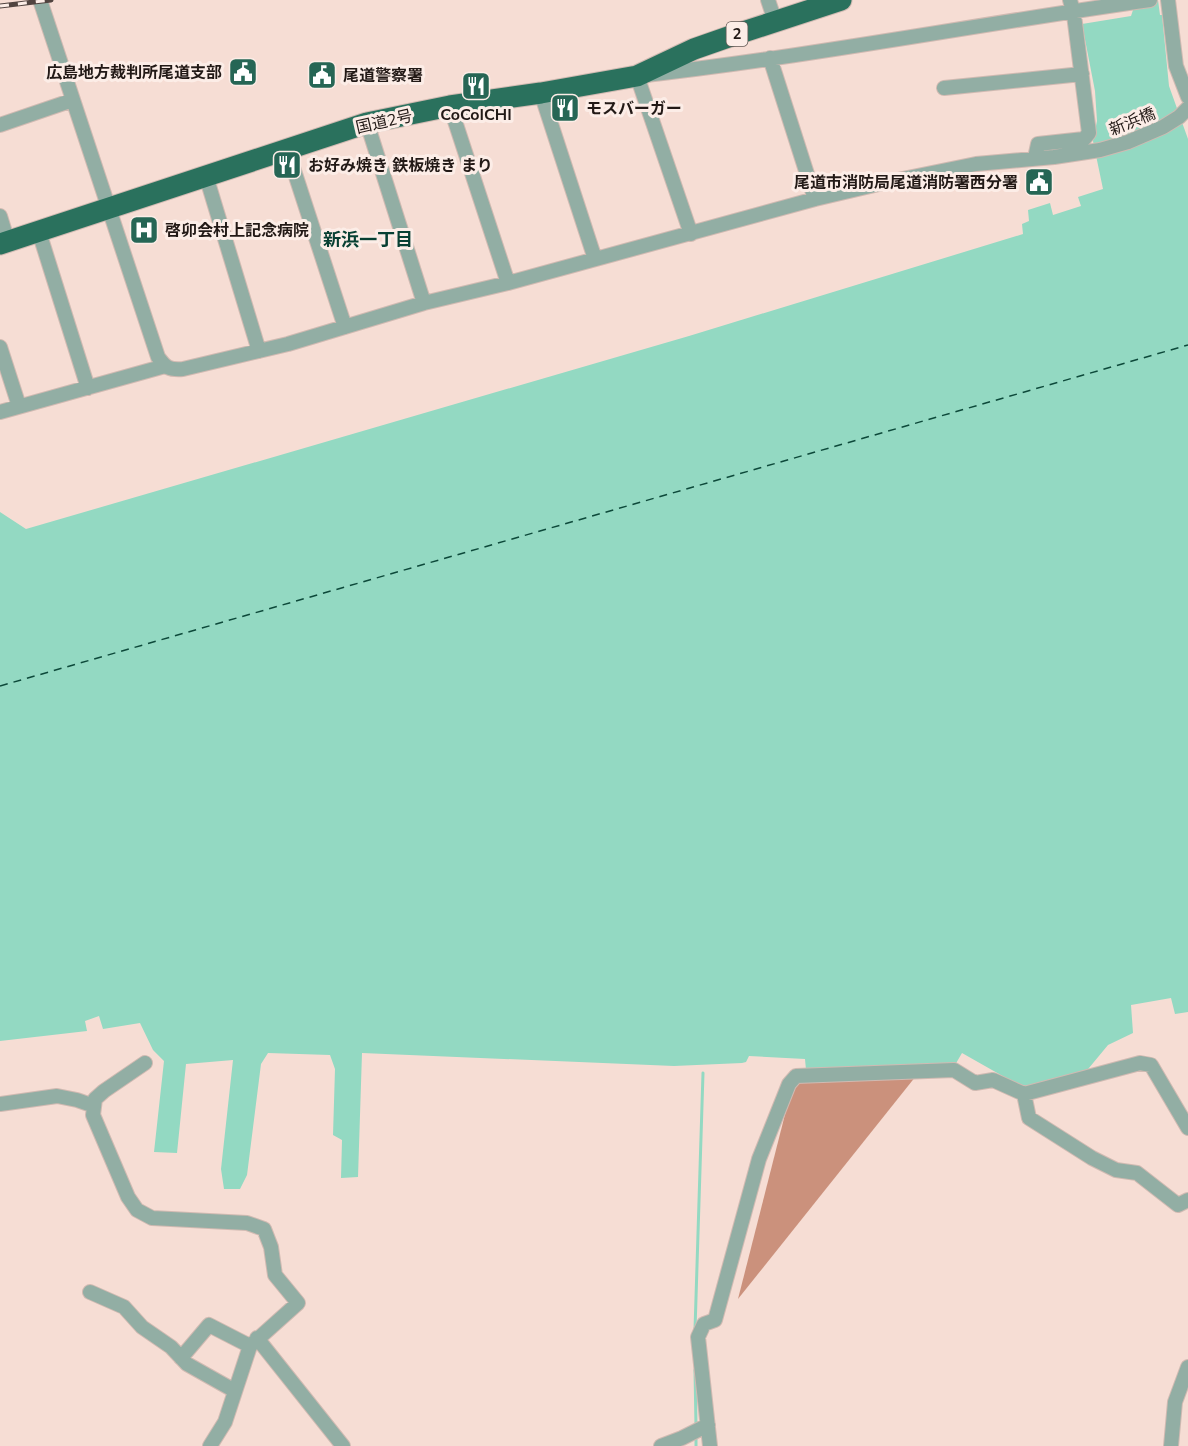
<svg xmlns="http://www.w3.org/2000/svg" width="1188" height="1446" viewBox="0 0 1188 1446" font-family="'Nunito Sans','Noto Sans JP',sans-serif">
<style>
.forest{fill:#cb917c}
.water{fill:#93d9c2}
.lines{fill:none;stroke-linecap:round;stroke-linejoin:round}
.stream{stroke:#93d9c2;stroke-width:3}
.ferry{stroke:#0d493a;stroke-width:1.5;stroke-dasharray:8 6;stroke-linecap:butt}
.minor-casing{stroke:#d0bab2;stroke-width:16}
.highway-casing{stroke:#d0bab2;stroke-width:23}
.minor{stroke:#92aea4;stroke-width:14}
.highway{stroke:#2a715d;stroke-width:21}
.rail-casing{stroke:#514440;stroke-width:5}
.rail{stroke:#fcede7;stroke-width:3;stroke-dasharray:9;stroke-linecap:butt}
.labels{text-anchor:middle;stroke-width:6;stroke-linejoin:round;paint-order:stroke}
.shield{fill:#fcede7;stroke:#635955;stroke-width:1.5}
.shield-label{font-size:15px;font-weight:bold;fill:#221916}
.poi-label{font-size:16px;font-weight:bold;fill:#221916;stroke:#fcede7;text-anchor:start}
.street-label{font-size:16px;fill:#221916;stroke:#fcede7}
.neighbourhood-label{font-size:18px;font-weight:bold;fill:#084033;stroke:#fcede7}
</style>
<rect width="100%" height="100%" fill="#f6ddd4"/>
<path class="forest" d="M916,1076L738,1299L793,1083Z"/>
<path class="water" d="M1133,0H1158L1160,15H1162L1169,86L1188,139V1012L1175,1014L1171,998L1131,1005L1133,1033L1108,1045L1084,1074L1022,1087L962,1053L955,1065L806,1070L805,1059L749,1056L746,1062L742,1063L674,1066L362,1053L358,1177L341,1178L342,1140L333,1135L335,1069L330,1055L268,1053L261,1064L247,1175L240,1189H224L221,1169L233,1060L186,1064L177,1153L154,1152L164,1061L153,1050L140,1023L103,1029L99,1016L85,1021L87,1031L0,1041V512L26,529L689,336L1023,234L1022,224L1029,221L1028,210L1050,203L1053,215L1081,206L1078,197L1103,189L1093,141L1097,121L1095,91L1082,24L1131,16L1133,10Z"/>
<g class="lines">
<path class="stream" d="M695,1330L703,1073
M695,1370L696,1426
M696,1436V1446"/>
<path class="ferry" d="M0,686L1188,345"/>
<g class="minor-casing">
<path id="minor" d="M40,0L158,357C166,368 169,370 183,369L288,344L424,303L508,283L815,199L883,183L976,164L1054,157L1100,150L1128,142L1163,127L1179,117L1188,108
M768,0L775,21
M1168,0L1176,66L1188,97
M770,58L815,199
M944,88L1082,74
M541,93L595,259
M450,106L508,283
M367,123L424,303
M0,125L73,100
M287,149L345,327
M1035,158L1038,144L1084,139L1089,133L1074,15L1070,0
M206,176L259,351
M0,216L8,242
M39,232L88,388
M691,234L637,76C808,57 979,24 1150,0
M0,347L19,406
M0,412L165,366
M145,1063L104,1091L95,1099L93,1115L128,1197L137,1210L152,1218L247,1223L264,1229L271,1247L275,1275L298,1303L250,1346L225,1422L210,1446
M1024,1094L1029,1118L1092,1158L1116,1170L1137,1173L1178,1205L1188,1200
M0,1104L57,1096L77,1100L94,1106
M90,1292L124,1307L142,1327L171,1347L187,1364L235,1391
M257,1338L343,1446
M181,1358L209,1325L250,1346
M661,1446L682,1438L708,1425
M710,1446L698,1337L704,1324L715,1320L759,1159L789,1084L796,1076L954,1070L975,1083L993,1080L1024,1094L1140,1063L1151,1065L1188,1128
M1171,1446L1175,1402L1188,1367"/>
</g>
<g class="highway-casing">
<path id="highway" d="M0,244L367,123L450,106L541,93L637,76L694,49L734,35L841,0"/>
</g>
<use href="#minor" class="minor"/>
<use href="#highway" class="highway"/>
<g class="rail-casing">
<path id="rail" d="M0,6L51,0"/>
</g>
<use href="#rail" class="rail"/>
</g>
<defs>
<g id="civic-square" transform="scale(1.5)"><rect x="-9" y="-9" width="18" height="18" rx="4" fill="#266655" stroke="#fcede7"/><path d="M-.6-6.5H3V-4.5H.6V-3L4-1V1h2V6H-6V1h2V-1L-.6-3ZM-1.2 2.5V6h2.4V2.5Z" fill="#fff"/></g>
<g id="restaurant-square" transform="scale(1.5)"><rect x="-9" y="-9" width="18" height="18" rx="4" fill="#266655" stroke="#fcede7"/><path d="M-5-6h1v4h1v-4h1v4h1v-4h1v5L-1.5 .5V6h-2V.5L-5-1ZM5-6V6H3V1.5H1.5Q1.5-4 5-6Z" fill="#fff"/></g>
<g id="hospital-square" transform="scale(1.5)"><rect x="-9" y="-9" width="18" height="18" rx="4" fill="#266655" stroke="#fcede7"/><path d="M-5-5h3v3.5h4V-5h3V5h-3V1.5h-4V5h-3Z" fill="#fff"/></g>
</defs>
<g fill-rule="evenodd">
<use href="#civic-square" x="243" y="72"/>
<use href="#civic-square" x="322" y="75"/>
<use href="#restaurant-square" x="476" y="86"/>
<use href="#restaurant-square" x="565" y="108"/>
<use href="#restaurant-square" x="287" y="165"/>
<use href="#civic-square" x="1039" y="182"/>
<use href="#hospital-square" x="144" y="230"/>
</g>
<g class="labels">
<rect class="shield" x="726.5" y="22" width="21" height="24" rx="4.5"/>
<g class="shield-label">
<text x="737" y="39">2</text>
</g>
<g class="poi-label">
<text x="222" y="78" text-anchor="end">広島地方裁判所尾道支部</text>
<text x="343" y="81">尾道警察署</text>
<text x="586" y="114">モスバーガー</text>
<text x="476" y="120" text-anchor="middle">CoCoICHI</text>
<text x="308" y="171">お好み焼き 鉄板焼き まり</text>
<text x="1018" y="188" text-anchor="end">尾道市消防局尾道消防署西分署</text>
<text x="165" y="236">啓卯会村上記念病院</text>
</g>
<g class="street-label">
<text transform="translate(384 121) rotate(-13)" y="6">国道2号</text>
<text transform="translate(1132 121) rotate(-22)" y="6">新浜橋</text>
</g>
<g class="neighbourhood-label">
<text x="368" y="246">新浜一丁目</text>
</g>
</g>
</svg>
